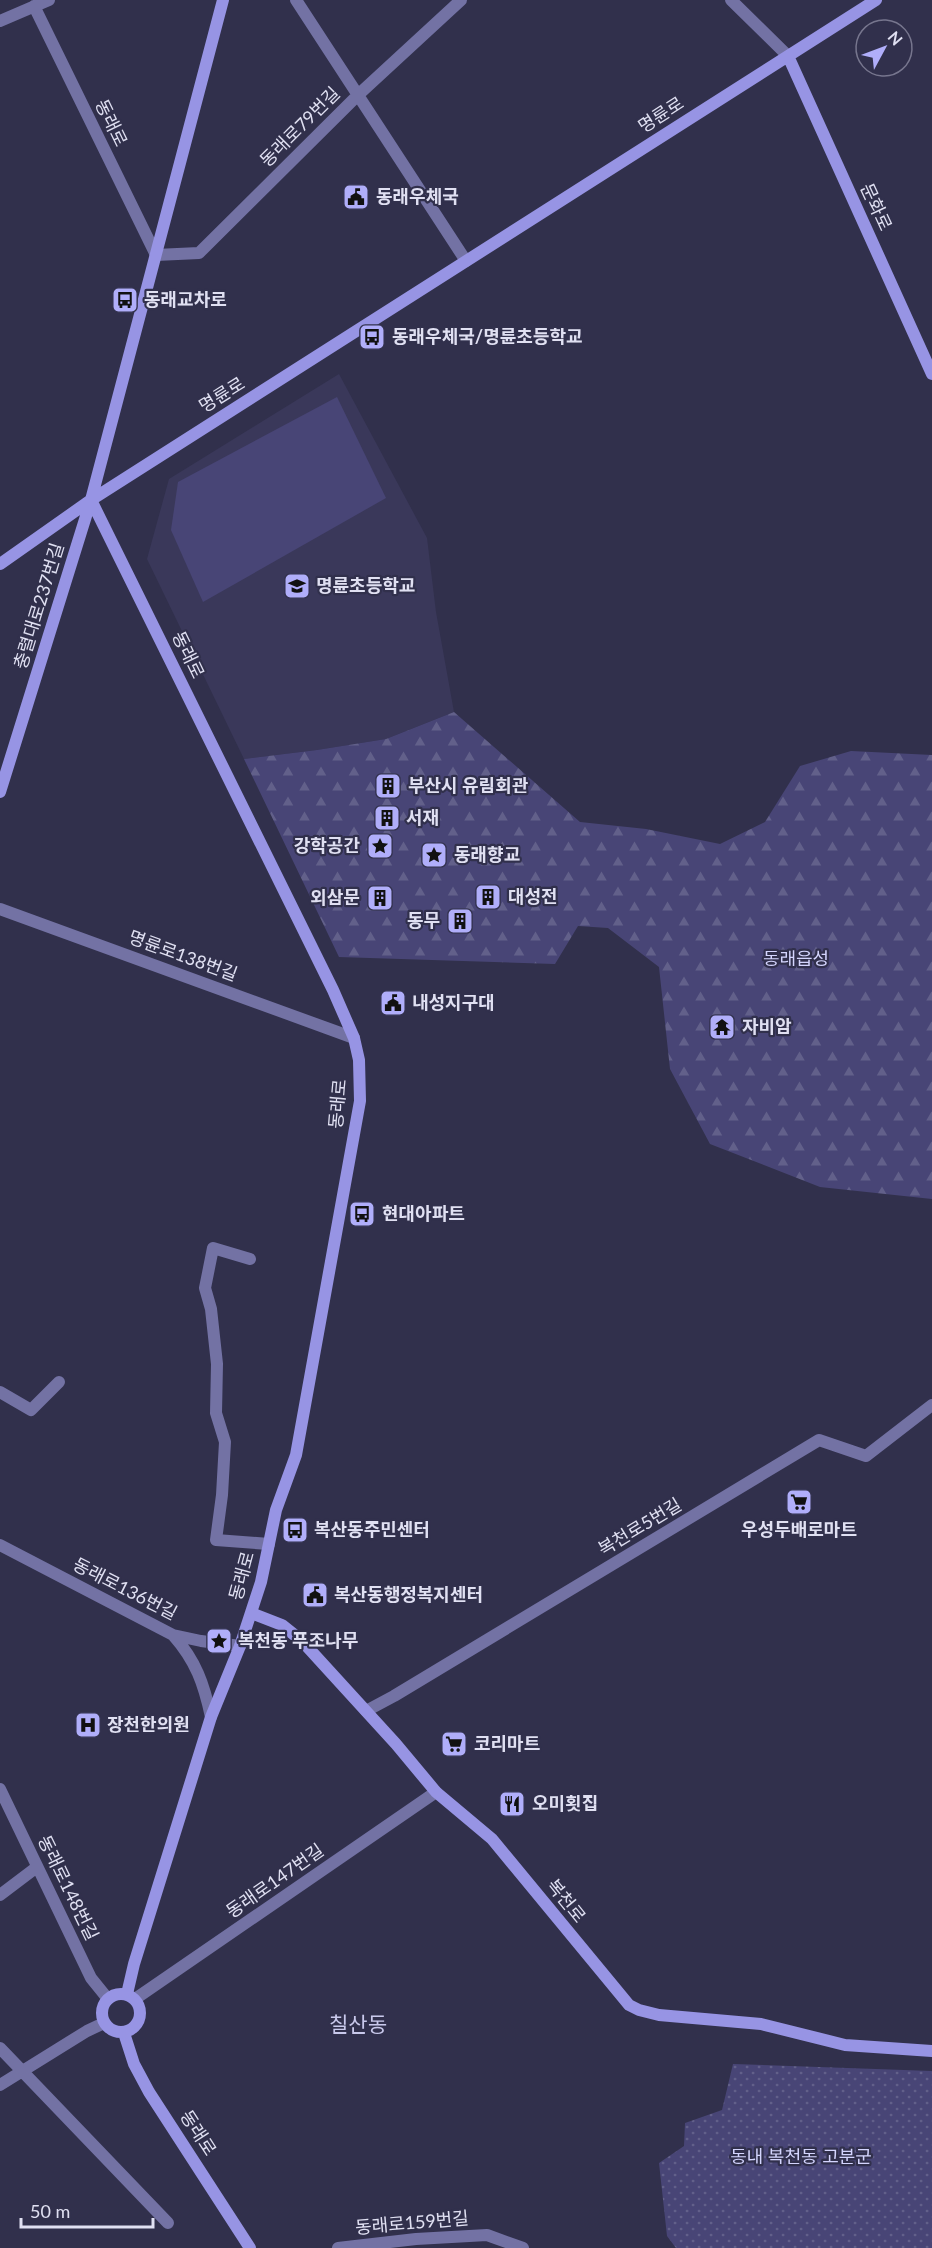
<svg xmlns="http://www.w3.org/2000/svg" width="932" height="2248" viewBox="0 0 932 2248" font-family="Lato,'Noto Sans KR',sans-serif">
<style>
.built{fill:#3a385a}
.forest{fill:url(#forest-firs)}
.park{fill:url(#park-dots)}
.pitch{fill:#484576}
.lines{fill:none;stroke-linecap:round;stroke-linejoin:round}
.street{stroke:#7372a4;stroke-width:12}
.secondary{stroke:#9794e4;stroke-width:12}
.labels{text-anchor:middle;stroke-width:4.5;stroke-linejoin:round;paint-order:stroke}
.street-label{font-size:18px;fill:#e0e0f2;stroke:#31304c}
.poi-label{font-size:18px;font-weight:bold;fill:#e0e0f2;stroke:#31304c;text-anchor:start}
.park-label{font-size:18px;fill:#d4d5fe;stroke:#31304c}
.quarter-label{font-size:21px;fill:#c9c9ec;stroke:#31304c}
</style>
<defs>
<pattern id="forest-firs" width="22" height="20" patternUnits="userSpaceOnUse" patternTransform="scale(1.5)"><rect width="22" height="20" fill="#484576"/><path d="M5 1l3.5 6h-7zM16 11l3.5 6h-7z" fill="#62608a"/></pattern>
<pattern id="park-dots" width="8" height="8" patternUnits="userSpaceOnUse" patternTransform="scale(1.5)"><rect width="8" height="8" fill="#484576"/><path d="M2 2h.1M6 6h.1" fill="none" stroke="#62608a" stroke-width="1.8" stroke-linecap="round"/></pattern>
</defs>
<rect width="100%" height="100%" fill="#31304c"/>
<path class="built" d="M339,374L427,538L436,612L454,712L386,739L317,750L244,759L147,559L169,479Z"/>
<path class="forest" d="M454,712L580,822L646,829L720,844L765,822L800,766L851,751L932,755V1199L820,1187L710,1144L670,1069L659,967L608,928L578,926L555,964L339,957L244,759L317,750L386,739Z"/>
<path class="park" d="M733,2064L932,2071V2248H676L667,2236L659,2163L684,2146L685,2123L722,2110Z"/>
<path class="pitch" d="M337,397L386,498L203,602L171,530L178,482Z"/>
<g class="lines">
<path class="street" d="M296,0L466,261
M731,0L788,56
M34,6L156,255L199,253L358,95L461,0
M0,21L49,0
M0,909L354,1038
M250,1259L213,1248L205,1288L211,1309L217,1364L216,1413L225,1442L222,1495L216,1540L269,1544
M0,1392L31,1410L59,1382
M0,1545L173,1635L201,1641L240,1646
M173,1635C196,1661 204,1684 211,1717
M366,1711L394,1696L819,1440L866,1456L932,1405
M0,1789L91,1978L108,1999
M0,1895L37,1867
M135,1999L436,1792
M0,2048L168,2223
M0,2085L87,2031L104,2023
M338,2248L416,2239L487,2235L523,2248"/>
<path class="secondary" d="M788,56L932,374
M0,564L91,500L876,0
M0,792L91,500
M251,1613L282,1625L302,1641L396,1744L436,1792L492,1839L629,2005L639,2010L659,2015L761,2024L845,2045L932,2051
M102 2013a19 19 0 1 1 38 0a19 19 0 1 1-38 0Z
M127,1994L134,1964L211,1717L240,1646L261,1582L276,1510L296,1455L360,1101L359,1060L354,1038L333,990L91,500L223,0
M124,2033L134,2064L149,2092L250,2248"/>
</g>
<defs>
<g id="civic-square" transform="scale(1.35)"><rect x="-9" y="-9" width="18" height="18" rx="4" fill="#b0aefa" stroke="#31304c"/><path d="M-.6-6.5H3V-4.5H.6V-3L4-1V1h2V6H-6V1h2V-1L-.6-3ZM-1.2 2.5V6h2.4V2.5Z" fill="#111"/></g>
<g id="bus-square" transform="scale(1.35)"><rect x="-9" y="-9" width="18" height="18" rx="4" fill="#b0aefa" stroke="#31304c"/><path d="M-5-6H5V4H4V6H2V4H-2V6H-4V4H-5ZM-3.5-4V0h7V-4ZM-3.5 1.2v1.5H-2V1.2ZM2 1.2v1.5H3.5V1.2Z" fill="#111"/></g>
<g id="school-square" transform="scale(1.35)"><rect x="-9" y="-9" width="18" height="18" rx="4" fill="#b0aefa" stroke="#31304c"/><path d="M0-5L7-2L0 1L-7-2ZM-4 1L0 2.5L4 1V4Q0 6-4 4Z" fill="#111"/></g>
<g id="building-square" transform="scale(1.35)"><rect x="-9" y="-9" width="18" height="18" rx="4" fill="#b0aefa" stroke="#31304c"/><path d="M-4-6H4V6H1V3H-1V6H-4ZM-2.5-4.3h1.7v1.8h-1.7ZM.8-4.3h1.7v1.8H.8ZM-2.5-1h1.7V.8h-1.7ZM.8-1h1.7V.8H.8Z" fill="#111"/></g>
<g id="sight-square" transform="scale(1.35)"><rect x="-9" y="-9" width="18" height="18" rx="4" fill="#b0aefa" stroke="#31304c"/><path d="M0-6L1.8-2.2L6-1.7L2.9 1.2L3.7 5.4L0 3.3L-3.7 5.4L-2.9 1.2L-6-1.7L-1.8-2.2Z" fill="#111"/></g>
<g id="temple-square" transform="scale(1.35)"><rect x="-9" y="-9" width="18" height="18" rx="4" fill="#b0aefa" stroke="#31304c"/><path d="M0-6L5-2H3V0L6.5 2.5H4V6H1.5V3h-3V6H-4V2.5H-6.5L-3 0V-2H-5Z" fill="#111"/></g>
<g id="supermarket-square" transform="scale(1.35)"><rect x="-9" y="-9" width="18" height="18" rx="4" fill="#b0aefa" stroke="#31304c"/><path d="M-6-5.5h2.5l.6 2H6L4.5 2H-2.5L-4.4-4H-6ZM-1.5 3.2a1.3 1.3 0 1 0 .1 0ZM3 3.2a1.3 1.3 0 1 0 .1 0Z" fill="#111"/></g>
<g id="hospital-square" transform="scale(1.35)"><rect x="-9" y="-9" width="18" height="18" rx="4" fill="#b0aefa" stroke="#31304c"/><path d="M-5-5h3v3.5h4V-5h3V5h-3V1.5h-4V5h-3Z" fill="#111"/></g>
<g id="restaurant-square" transform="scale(1.35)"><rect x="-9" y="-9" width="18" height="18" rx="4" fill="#b0aefa" stroke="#31304c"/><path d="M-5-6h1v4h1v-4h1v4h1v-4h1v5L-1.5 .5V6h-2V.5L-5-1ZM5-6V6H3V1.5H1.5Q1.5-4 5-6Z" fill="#111"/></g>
</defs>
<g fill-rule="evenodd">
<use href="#civic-square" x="356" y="197"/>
<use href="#bus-square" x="125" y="300"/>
<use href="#bus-square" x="372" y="337"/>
<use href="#school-square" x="297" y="586"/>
<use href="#building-square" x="388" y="786"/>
<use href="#building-square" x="387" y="818"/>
<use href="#sight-square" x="380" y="846"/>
<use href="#sight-square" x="434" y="855"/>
<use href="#building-square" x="488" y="897"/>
<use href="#building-square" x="380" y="898"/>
<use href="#building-square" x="460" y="921"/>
<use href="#civic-square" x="393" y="1003"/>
<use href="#temple-square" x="722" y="1027"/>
<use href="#bus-square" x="362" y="1214"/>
<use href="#supermarket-square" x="799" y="1502"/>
<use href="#bus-square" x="295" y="1530"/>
<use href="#civic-square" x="315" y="1595"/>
<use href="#sight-square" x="219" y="1641"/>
<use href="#hospital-square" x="88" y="1725"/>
<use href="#supermarket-square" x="454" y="1744"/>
<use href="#restaurant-square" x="512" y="1804"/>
</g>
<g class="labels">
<g class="street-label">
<text transform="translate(661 115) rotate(-33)" y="6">명륜로</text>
<text transform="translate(111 123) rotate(64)" y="6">동래로</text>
<text transform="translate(300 127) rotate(-45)" y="6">동래로79번길</text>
<text transform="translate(876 207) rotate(65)" y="6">문화로</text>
<text transform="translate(222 395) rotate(-32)" y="6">명륜로</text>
<text transform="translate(39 606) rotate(-73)" y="6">충렬대로237번길</text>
<text transform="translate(188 655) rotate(64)" y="6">동래로</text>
<text transform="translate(183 956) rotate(20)" y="6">명륜로138번길</text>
<text transform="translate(338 1104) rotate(-85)" y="6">동래로</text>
<text transform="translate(640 1527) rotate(-31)" y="6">복천로5번길</text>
<text transform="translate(242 1576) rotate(-75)" y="6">동래로</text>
<text transform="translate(125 1589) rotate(27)" y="6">동래로136번길</text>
<text transform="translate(275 1881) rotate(-35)" y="6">동래로147번길</text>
<text transform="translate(68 1888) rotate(64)" y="6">동래로148번길</text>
<text transform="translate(566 1901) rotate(51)" y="6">복천로</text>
<text transform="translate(198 2133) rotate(57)" y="6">동래로</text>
<text transform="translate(412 2223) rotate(-5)" y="6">동래로159번길</text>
</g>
<g class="poi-label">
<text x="376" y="203">동래우체국</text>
<text x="144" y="306">동래교차로</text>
<text x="392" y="343">동래우체국/명륜초등학교</text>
<text x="316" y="592">명륜초등학교</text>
<text x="408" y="792">부산시 유림회관</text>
<text x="406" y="824">서재</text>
<text x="360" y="852" text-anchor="end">강학공간</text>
<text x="454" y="861">동래향교</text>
<text x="508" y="903">대성전</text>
<text x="360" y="904" text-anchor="end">외삼문</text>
<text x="440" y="927" text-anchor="end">동무</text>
<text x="412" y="1009">내성지구대</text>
<text x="742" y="1033">자비암</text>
<text x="382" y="1220">현대아파트</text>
<text x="314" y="1536">복산동주민센터</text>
<text x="799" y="1536" text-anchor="middle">우성두배로마트</text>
<text x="334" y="1601">복산동행정복지센터</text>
<text x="238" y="1647">복천동 푸조나무</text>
<text x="107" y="1731">장천한의원</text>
<text x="474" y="1750">코리마트</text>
<text x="532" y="1810">오미횟집</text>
</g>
<g class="park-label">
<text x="796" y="965">동래읍성</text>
<text x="801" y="2163">동내 복천동 고분군</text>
</g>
<g class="quarter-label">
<text x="358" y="2032">칠산동</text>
</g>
</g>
<g transform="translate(884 48) rotate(49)"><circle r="28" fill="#31304c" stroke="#77768e" stroke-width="1.5"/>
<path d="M0-4.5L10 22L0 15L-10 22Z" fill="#b0aefa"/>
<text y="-9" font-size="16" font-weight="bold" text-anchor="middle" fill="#e0e0f2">N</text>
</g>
<path d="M21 2218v9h132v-9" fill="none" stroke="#e0e0f2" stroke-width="3"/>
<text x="30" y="2218" font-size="18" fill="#e0e0f2" stroke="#31304c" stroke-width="4.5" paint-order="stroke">50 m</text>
</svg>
